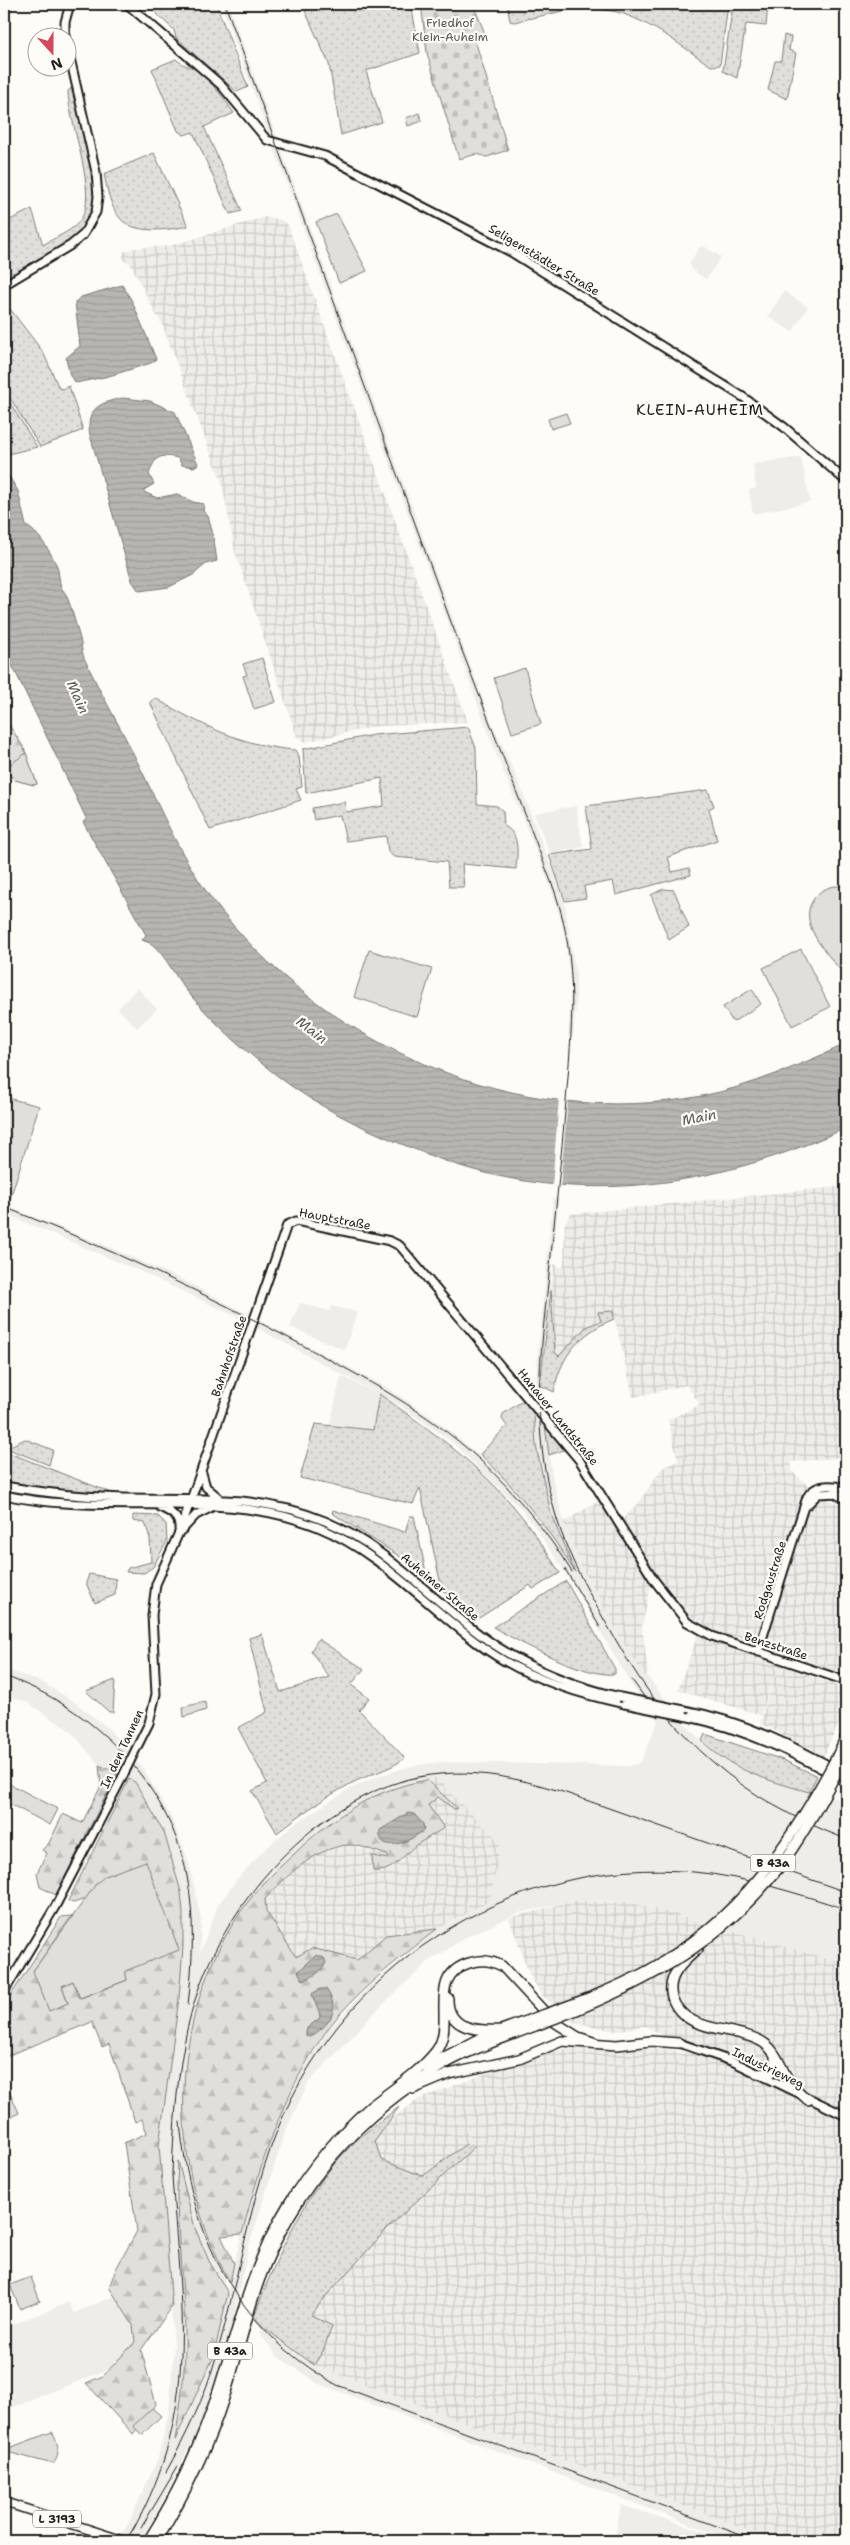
<svg xmlns="http://www.w3.org/2000/svg" width="850" height="2545" viewBox="0 0 850 2545" font-family="'Shantell Sans',sans-serif">
<style>
.built{fill:#eeede9;fill-rule:evenodd}
.industrial{fill:url(#industrial-grid)}
.grass{fill:url(#grass-dots);stroke:#7e7e7c}
.forest{fill:url(#forest-firs);stroke:#7e7e7c}
.cemetery{fill:url(#cemetery-stones);stroke:#7e7e7c}
.park{fill:#e0dfdb;stroke:#7e7e7c}
.water{fill:url(#water-rules);stroke:#797876}
.pier{fill:#fdfcf7}
.lines{fill:none;stroke-linecap:round;stroke-linejoin:round}
.secondary-casing{stroke:#1c1c1c;stroke-width:11}
.primary-casing{stroke:#1c1c1c;stroke-width:11}
.highway-casing{stroke:#1c1c1c;stroke-width:12}
.secondary{stroke:#fdfcf7;stroke-width:7}
.primary{stroke:#fdfcf7;stroke-width:8}
.highway{stroke:#fdfcf7;stroke-width:9}
.rail{stroke:#1c1c1c;stroke-width:1}
.secondary-bridge-casing{stroke:#1c1c1c;stroke-width:11;stroke-linecap:butt}
.primary-bridge-casing{stroke:#1c1c1c;stroke-width:11;stroke-linecap:butt}
.highway-bridge-casing{stroke:#1c1c1c;stroke-width:12;stroke-linecap:butt}
.secondary-bridge{stroke:#fdfcf7;stroke-width:7}
.primary-bridge{stroke:#fdfcf7;stroke-width:8}
.highway-bridge{stroke:#fdfcf7;stroke-width:9}
.labels{text-anchor:middle;stroke-width:4.5;stroke-linejoin:round;paint-order:stroke}
.shield{fill:#fdfcf7;stroke:#605f5e;stroke-width:1}
.shield-label{font-size:11px;font-weight:bold;fill:#1c1c1c}
.park-label{font-size:12px;fill:#575655;stroke:#fdfcf7}
.street-label{font-size:12px;fill:#1c1c1c;stroke:#fdfcf7}
.water-label{font-size:14px;font-style:italic;fill:#5a5a58;stroke:#fdfcf7}
.quarter-label{font-size:15px;letter-spacing:1px;fill:#1c1c1c;stroke:#fdfcf7}
</style>
<defs>
<pattern id="industrial-grid" width="8" height="8" patternUnits="userSpaceOnUse" patternTransform="scale(1.25)"><rect width="8" height="8" fill="#eeede9"/><path d="M0 4h8M4 0v8" fill="none" stroke="#cccbc7"/></pattern>
<pattern id="grass-dots" width="8" height="8" patternUnits="userSpaceOnUse" patternTransform="scale(1.25)"><rect width="8" height="8" fill="#e0dfdb"/><path d="M2 2h.1M6 6h.1" fill="none" stroke="#c0bfbb" stroke-width="1.8" stroke-linecap="round"/></pattern>
<pattern id="forest-firs" width="22" height="20" patternUnits="userSpaceOnUse" patternTransform="scale(1.25)"><rect width="22" height="20" fill="#e0dfdb"/><path d="M5 1l3.5 6h-7zM16 11l3.5 6h-7z" fill="#c0bfbb"/></pattern>
<pattern id="cemetery-stones" width="16" height="16" patternUnits="userSpaceOnUse" patternTransform="scale(1.25)"><rect width="16" height="16" fill="#e0dfdb"/><path d="M2 7V4a2 2 0 0 1 4 0v3zM10 15v-3a2 2 0 0 1 4 0v3z" fill="#c0bfbb"/></pattern>
<pattern id="water-rules" width="6" height="5" patternUnits="userSpaceOnUse" patternTransform="scale(1.25)"><rect width="6" height="5" fill="#b7b6b2"/><path d="M0 2.5h6" fill="none" stroke="#9d9c98"/></pattern>
</defs>
<rect width="100%" height="100%" fill="#fdfcf7"/>
<filter id="ink" filterUnits="userSpaceOnUse"><feTurbulence type="fractalNoise" baseFrequency=".02" numOctaves="2"/><feDisplacementMap in="SourceGraphic" scale="10" xChannelSelector="R" yChannelSelector="G"/><feConvolveMatrix kernelMatrix="1 2 1 2 8 2 1 2 1" color-interpolation-filters="sRGB"/></filter>
<g filter="url(#ink)">
<path class="built" d="M221,4H228L456,627L477,683L480,686L478,687L491,720L519,783L564,901L576,976V1005L573,1037L568,1036L571,989L564,931L550,885L495,751Z
M702,245L721,257L706,279L693,270L689,263Z
M784,291L808,307L792,332L768,316Z
M801,457L810,502L753,514L749,490L756,488L753,464Z
M576,806L583,847L550,854L534,813Z
M137,988L157,1009L137,1028L118,1009Z
M553,1198L559,1199L540,1385L545,1398V1426L553,1481L564,1522L583,1570L633,1658L684,1723L708,1748L737,1768L780,1784L846,1801V1964L671,1913L627,1902L573,1901L519,1913L466,1937L428,1962L375,2012L308,2083L285,2132L249,2246L232,2324L202,2421L157,2513L139,2541H117L131,2518L158,2458L169,2412L174,2344L159,2145L179,1998L181,1892L164,1832L135,1782L99,1765L72,1732L27,1702L4,1695V1669L42,1682L73,1701L108,1728L144,1770L170,1815L188,1860L201,1918L200,1953L218,1905L239,1877L262,1852L294,1824L348,1790L375,1777L412,1766L441,1762L630,1766L641,1762L658,1721L630,1682L567,1575L534,1526L522,1510L451,1441L402,1407L235,1316L146,1274L4,1213V1205L109,1247L183,1280L388,1388L440,1423L498,1471L538,1517L572,1566L551,1514L542,1479L536,1446L534,1398ZM441,1777L490,1901L437,1929L364,1991L326,2033L305,2066L286,2103L264,2156L234,2263L213,2358L176,2438L182,2390L185,2331L177,2212L178,2163L195,2228L209,2261L224,2286V2272L204,2223L187,2156L183,2089L195,2011L234,1921L264,1882L299,1849L336,1817L374,1796L405,1785Z
M300,1303L329,1311L331,1306L357,1312L345,1350L290,1327Z
M341,1376L378,1394L374,1430L330,1425Z
M113,2297L121,2303L133,2325L135,2342L111,2368L4,2411V2328L69,2302L74,2313Z
M262,2326L314,2365L776,2541H614L621,2505L732,2540L317,2383L277,2356L261,2335Z"/>
<path class="industrial" d="M264,217L280,219L288,225L468,722L378,726L305,742L297,737L235,552L222,483L162,324L154,311L130,263L124,261L122,256L124,255L123,252L134,248L170,246Z
M846,1186V1457L791,1462L793,1472L821,1497L846,1506V1678L780,1657L778,1664L846,1689V1708L823,1757L760,1723L775,1674L761,1715L678,1690L701,1625L685,1611L654,1572L642,1626L648,1673L645,1676L623,1642L583,1570L564,1522L606,1496L621,1521L640,1501L662,1468L678,1461L668,1420L700,1405L687,1385L633,1397L613,1311L601,1321L586,1327L559,1356L555,1353L551,1290L554,1264L561,1268L564,1265L565,1223L571,1214Z
M442,1776L445,1788L501,1843L490,1901L437,1929L386,1935L357,1960L312,1948L296,1957L266,1911L265,1899L283,1881L308,1860L322,1852L348,1845L388,1855V1860L372,1856L373,1871L378,1872L402,1861L406,1853L417,1845L427,1805L438,1797L454,1809L456,1807L427,1780Z
M573,1901L627,1902L671,1913L846,1964V2541H776L314,2365L264,2309L358,2143L419,2099L537,2054L578,2047L664,2049L698,2055L645,2026L615,2031L573,2022L542,1995L530,1976L509,1918Z"/>
<path class="grass" d="M146,4H216L248,87L237,92L176,38L174,30Z
M302,4H411L420,53L366,71L382,122L341,135L329,64Z
M507,4H728L720,65L711,66C683,47 654,24 621,13C603,8 582,9 563,9V11L514,22L510,21Z
M733,4H768L766,26L746,24L737,78L723,71Z
M784,35L791,37L789,50L796,53L787,99L768,90L775,61H781Z
M176,59C185,67 185,64 193,68C206,74 226,101 234,113L204,127L242,211L230,214L193,132L184,135L178,131L152,69Z
M71,88C81,127 111,200 79,233C59,254 29,266 4,280V223L32,209L43,245C55,237 69,233 79,222C101,197 68,123 68,91Z
M154,153L188,226C170,230 133,235 120,218C110,207 107,188 104,174Z
M4,301L43,352L59,388L62,389L69,386L83,430L40,447L4,388Z
M4,393L37,447L4,455Z
M262,658L276,702L254,709L243,676L247,675L243,664Z
M155,698C198,724 245,747 296,750L299,756L302,787L296,789L301,800L210,830L150,702Z
M468,727L476,748L477,804L497,806L503,811L504,826C521,834 517,854 516,869L462,864L464,887H449L447,862L394,857L388,852L386,836L346,841L340,815L314,820L312,808L345,802L346,812L384,806L382,778L306,793L303,749L373,735Z
M708,790L714,806L709,809L717,840L668,857L672,872L689,868L691,875L616,895L613,881L584,886L586,898L565,901L549,855L592,849L586,806Z
M663,889L674,890L689,927L669,940L651,895Z
M551,1290L555,1353L559,1356L586,1327L601,1321L598,1312L613,1311L614,1319C580,1333 560,1356 554,1392L540,1385Z
M379,1394C432,1431 486,1469 526,1522C538,1538 549,1556 560,1573L533,1589L530,1585L479,1618L442,1590L420,1488L413,1504L300,1478L315,1424L373,1430Z
M524,1400L534,1414L536,1446L551,1514L575,1572C548,1528 517,1489 480,1454L507,1426L502,1419L503,1414Z
M545,1426L564,1450L549,1455Z
M25,1439L53,1450L49,1465L6,1448Z
M4,1451L112,1493L54,1491L4,1483Z
M333,1510L405,1532L410,1516H414L427,1577H424L399,1556L332,1513Z
M133,1515L158,1516L166,1524L167,1541L153,1567L144,1573L126,1572L128,1568L151,1562L150,1538L145,1523L133,1521Z
M89,1574L116,1579L115,1595L95,1603L86,1583Z
M566,1581L615,1669V1674C587,1678 518,1642 493,1627Z
M262,1634L280,1692L329,1677L311,1651L318,1639L364,1669L351,1685L369,1698L359,1710L405,1758C390,1770 369,1774 352,1783C326,1797 300,1814 277,1833L252,1791L267,1783L238,1728L267,1712L249,1638Z
M705,1734L783,1760L817,1776L809,1792C770,1781 732,1771 702,1741Z
M399,2107L375,2141L381,2160L423,2176L466,2144L475,2146L388,2228L326,2296L311,2315L332,2326L323,2351L314,2365L262,2326L254,2317C276,2256 309,2184 357,2140C370,2128 385,2118 399,2107Z"/>
<path class="forest" d="M4,717L24,748L37,784L34,785L15,780L4,769Z
M99,1765L117,1773L56,1895L40,1887L37,1873L47,1853L42,1850L49,1843L63,1814L82,1823L101,1786Z
M129,1779L135,1782L164,1832L181,1892L183,1913V1947L179,1998L159,2145L172,2307L141,2350L156,2404L133,2434L86,2383L103,2376L135,2342L133,2325L109,2287L116,2269L137,2231L124,2143L147,2133L142,2119L135,2122L109,2044L102,2047L92,2022L4,2057V2006L61,1917L72,1916L33,1971L68,2003L62,1986L73,1981L81,1998L127,1980L96,1884L86,1899L73,1903L68,1901Z
M427,1780L457,1808L454,1809L438,1797L428,1805L444,1828C435,1834 425,1839 416,1845C402,1856 394,1873 373,1871L372,1856L388,1859V1855C376,1852 359,1844 347,1845C313,1849 287,1876 265,1899L266,1911L296,1957L312,1948L357,1960L386,1935L437,1929C398,1960 354,1992 325,2033C283,2093 260,2164 242,2234L221,2236L234,2263L230,2282C168,2172 167,2029 234,1922C250,1895 271,1875 294,1854C332,1817 374,1789 427,1780Z
M178,2161L195,2228L209,2261L228,2293L213,2358L175,2440C181,2403 186,2366 185,2329C183,2273 174,2217 178,2161Z"/>
<path class="cemetery" d="M421,4H473L486,36L475,40L508,150L487,157L477,154L459,159L427,53Z"/>
<path class="park" d="M419,113L422,121L408,126L406,118Z
M337,214L367,271L339,283L316,222Z
M566,413L570,423L551,429L548,419Z
M525,668L541,724L512,733L494,678Z
M26,753L37,784L34,785L15,780L4,769Z
M836,886H846V977C832,958 796,926 813,900C818,892 826,887 836,886Z
M801,949L830,1007L792,1026L763,968Z
M369,950L432,969L417,1017L354,997Z
M752,989L761,1004L733,1022L723,1007Z
M4,1097L39,1106L10,1199L6,1200L4,1199Z
M115,1680L113,1712H109L86,1691Z
M205,1702L206,1710L184,1717L183,1707Z
M4,1781L58,1809L50,1825L4,1801Z
M146,1861L179,1950L125,1971L127,1980L80,1998L73,1981L62,1986L68,2003L49,2011L33,1971L96,1884L105,1876Z
M8,2088L19,2113L4,2120V2090Z
M31,2277L40,2301L20,2309L10,2285Z
M152,2408L161,2416L142,2435L133,2426Z
M52,2432C58,2440 61,2456 53,2464L7,2452L9,2448Z"/>
<path class="water" d="M122,285L132,301L156,359L151,363L109,376L76,383L70,376L66,358L80,346L75,302L81,297Z
M123,398L150,401L175,412L198,464L194,467L182,465L178,458C158,454 156,456 149,474L154,484L144,490V492L157,498L177,494L193,502L204,504L203,511L208,516L213,534L217,561L206,564L193,575L169,587L139,591L132,581L90,435C85,409 100,402 123,398Z
M4,468L18,491L26,526C39,532 51,553 57,566C59,573 59,581 61,587C63,591 66,593 67,597C72,608 75,623 79,635C82,644 81,653 86,662C102,697 122,729 138,763C161,810 180,856 211,898C323,1047 517,1131 702,1096C752,1086 800,1065 846,1044V1128C710,1190 565,1210 424,1153C368,1131 317,1108 270,1070C239,1046 211,1020 186,990C175,976 166,957 153,945C149,942 146,942 142,940L146,935L83,822L87,820L13,667L4,660Z
M408,1813L414,1814L423,1824L424,1829C415,1840 377,1857 380,1830Z
M316,1955L324,1958L326,1962C323,1971 312,1978 303,1980L298,1972Z
M320,1989H326C342,2011 329,2025 310,2037L306,2036L307,2028L320,2018C320,2009 314,2003 312,1994Z"/>
<path class="pier" d="M559,1098L568,1099L560,1188L552,1187Z"/>
<g class="lines">
<g class="secondary-casing">
<path id="secondary" d="M127,4L221,85L267,140L325,156L511,252L743,397L784,427L846,481
M65,38V22L70,4
M4,285L71,245L83,235L96,212L98,197L96,172L68,49
M202,1473L206,1487L218,1497
M4,1486C43,1493 83,1497 124,1498C192,1499 260,1494 325,1521C385,1546 428,1596 479,1634C521,1666 569,1685 620,1697
M4,1495C107,1518 219,1487 318,1527C379,1552 424,1603 476,1642C519,1675 572,1693 625,1704
M807,1505L818,1494L839,1493
M160,1507C170,1512 180,1516 179,1529
M182,1530L196,1515L210,1508
M758,1652L807,1497C816,1482 832,1486 846,1487
M684,1710C743,1721 795,1746 846,1775
M689,1717C746,1729 796,1754 846,1782
M136,1749L149,1723L156,1694L152,1615L156,1584L181,1528L287,1225L296,1221L390,1241L400,1246L580,1461L654,1580L687,1622L712,1636L846,1681
M4,1992L55,1907L121,1780
M679,2043L734,2062L846,2116"/>
</g>
<g class="primary-casing">
<path id="primary" d="M4,2502L109,2536"/>
</g>
<g class="highway-casing">
<path id="highway" d="M835,1493L846,1498
M837,1756L846,1736
M698,1949C684,1961 666,1976 672,1997C684,2035 736,2025 764,2043C777,2052 781,2068 789,2081C794,2088 801,2094 808,2100
M448,1998C447,2030 478,2031 501,2030
M425,2067L485,2036L529,2020
M757,2074L770,2073L775,2066V2056
M413,2089L449,2074L519,2059L562,2041L617,2045L651,2041L679,2043
M148,2541C178,2493 202,2442 219,2388C239,2325 253,2262 288,2205C310,2169 338,2135 370,2107C391,2090 419,2073 436,2051C457,2023 425,1977 469,1963C481,1959 491,1960 502,1966L553,2021L578,2037L596,2043
M157,2541C184,2496 208,2448 224,2398C237,2359 245,2320 259,2281C292,2190 360,2112 445,2064C473,2048 505,2038 535,2026"/>
</g>
<use href="#secondary" class="secondary"/>
<use href="#primary" class="primary"/>
<use href="#highway" class="highway"/>
<path class="rail" d="M225,4L451,622L555,892C579,964 572,1027 566,1101C561,1159 555,1216 549,1274C540,1360 530,1430 556,1516C569,1561 594,1602 617,1642C672,1739 742,1800 846,1839
M4,1198L6,1199
M4,1207C106,1247 205,1293 302,1345C364,1378 427,1411 479,1459C516,1493 546,1531 572,1572
M565,1569L600,1627
M4,1676C92,1706 169,1783 187,1876C195,1918 193,1962 188,2005
M632,1680L659,1717
M180,2122C191,2236 235,2328 337,2385L757,2541
M166,2472C186,2436 205,2397 216,2357C237,2286 247,2214 272,2144C334,1971 509,1854 694,1872C747,1877 796,1893 846,1909
M141,2528L178,2466
M133,2530C201,2408 180,2307 172,2175C174,2119 178,2053 195,2000C226,1898 328,1783 440,1774C484,1770 525,1780 566,1793L846,1892
M126,2541L136,2524"/>
<g class="secondary-bridge-casing">
<path id="secondary-bridge" d="M620,1697L684,1710
M625,1704L689,1717
M121,1780L136,1749"/>
</g>
<g class="primary-bridge-casing">
<path id="primary-bridge" d="M109,2536L125,2541"/>
</g>
<g class="highway-bridge-casing">
<path id="highway-bridge" d="M529,2020C570,2005 611,1991 649,1970C739,1920 790,1845 837,1756
M535,2026C634,1990 716,1949 782,1864C806,1831 825,1795 844,1759"/>
</g>
<use href="#secondary-bridge" class="secondary-bridge"/>
<use href="#primary-bridge" class="primary-bridge"/>
<use href="#highway-bridge" class="highway-bridge"/>
</g>
</g>
<g class="labels">
<g class="shield">
<rect x="750.5" y="1854.5" width="45" height="17" rx="4"/>
<rect x="207.5" y="2342.5" width="45" height="17" rx="4"/>
<rect x="33" y="2510.5" width="48" height="17" rx="4"/>
</g>
<g class="shield-label">
<text x="773" y="1867">B 43a</text>
<text x="230" y="2355">B 43a</text>
<text x="57" y="2523">L 3193</text>
</g>
<g class="park-label">
<text x="450" y="27">Friedhof<tspan x="450" dy="14">Klein-Auheim</tspan></text>
</g>
<g class="street-label">
<text transform="translate(544 260) rotate(31)" y="4">Seligenstädter Straße</text>
<text transform="translate(335 1219) rotate(11)" y="4">Hauptstraße</text>
<text transform="translate(229 1356) rotate(-71)" y="4">Bahnhofstraße</text>
<text transform="translate(558 1417) rotate(51)" y="4">Hanauer Landstraße</text>
<text transform="translate(770 1580) rotate(-72)" y="4">Rodgaustraße</text>
<text transform="translate(440 1587) rotate(40)" y="4">Auheimer Straße</text>
<text transform="translate(776 1646) rotate(18)" y="4">Benzstraße</text>
<text transform="translate(122 1749) rotate(-65)" y="4">In den Tannen</text>
<text transform="translate(768 2068) rotate(26)" y="4">Industrieweg</text>
</g>
<g class="water-label">
<text transform="translate(78 697) rotate(66)" y="5">Main</text>
<text transform="translate(312 1030) rotate(38)" y="5">Main</text>
<text transform="translate(699 1117) rotate(-11)" y="5">Main</text>
</g>
<g class="quarter-label">
<text x="700" y="415">KLEIN-AUHEIM</text>
</g>
</g>
<rect width="850" height="2545" fill="none" stroke="#fdfcf7" stroke-width="20"/>
<rect x="10" y="10" width="830" height="2525" fill="none" stroke="#1c1c1c" stroke-width="2" filter="url(#ink)"/>
<g transform="translate(52 52) rotate(159)"><circle r="24" fill="#fdfcf7" stroke="#a3a29f"/>
<path d="M0-4L9 19L0 12L-9 19Z" fill="#d1495b"/>
<text y="-8" font-size="14" font-weight="bold" text-anchor="middle" fill="#1c1c1c">N</text>
</g>
</svg>
